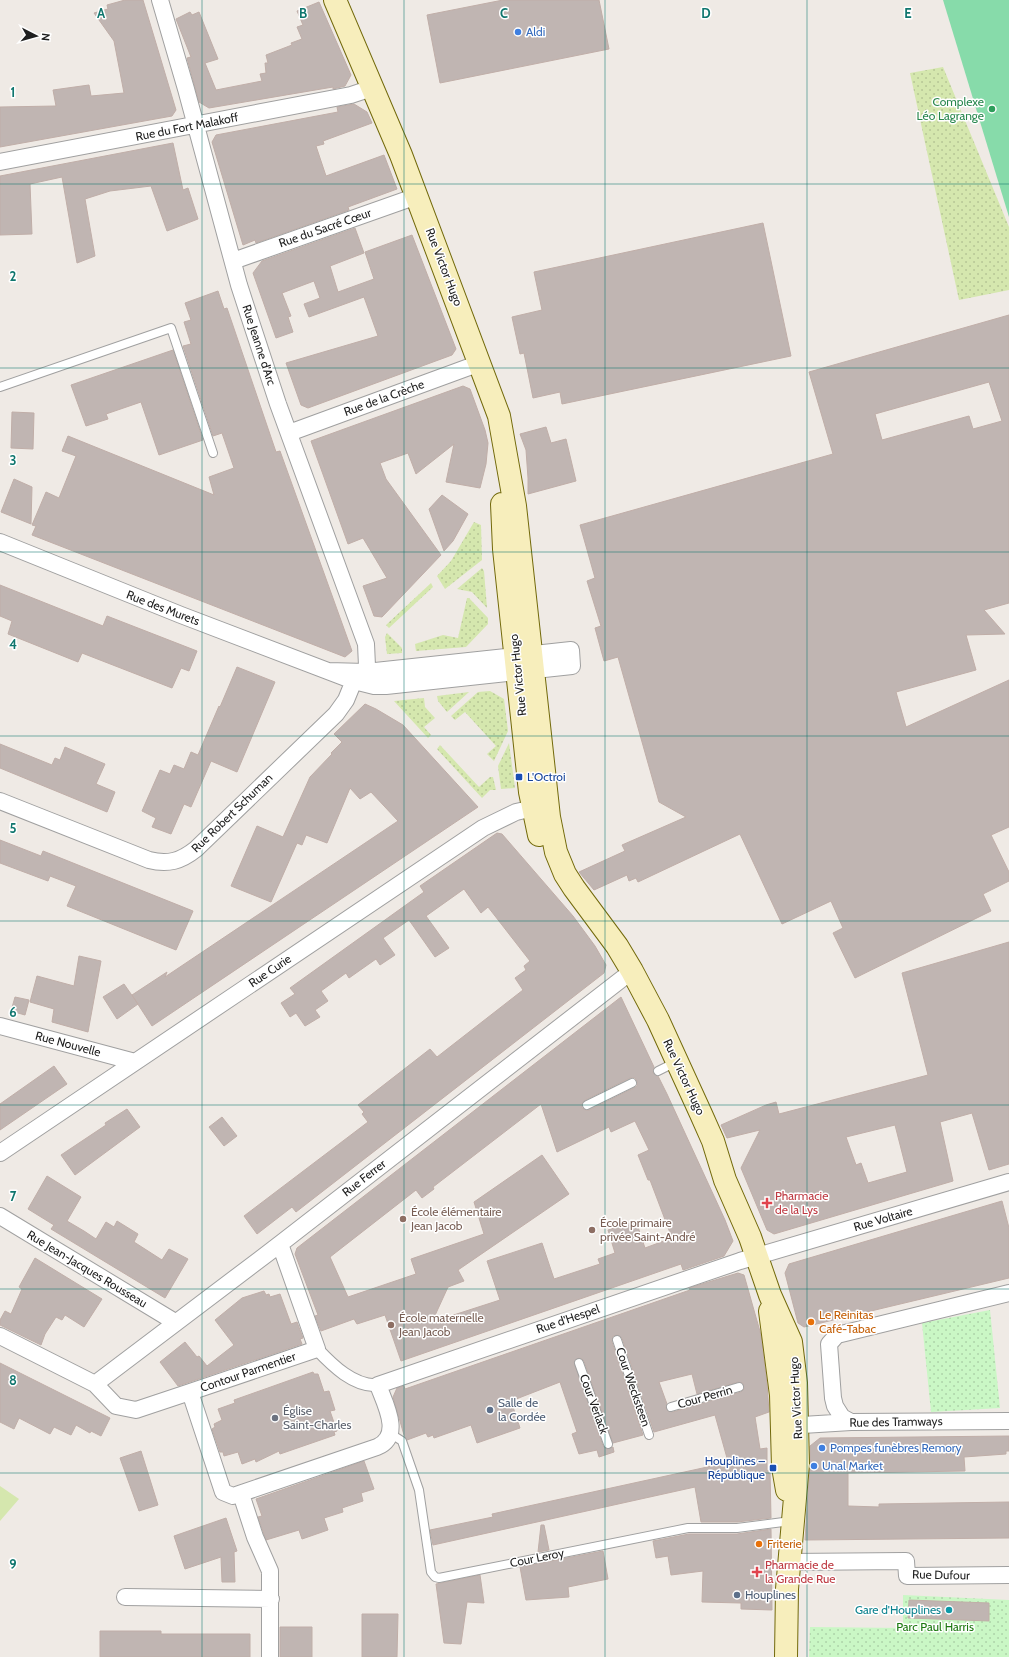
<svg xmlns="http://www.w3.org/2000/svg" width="1009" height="1657" viewBox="0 0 1009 1657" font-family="Cabin,sans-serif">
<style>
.grass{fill:url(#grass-dots)}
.park{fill:url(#park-dots)}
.garden{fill:#d5e7ae}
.pitch{fill:#87dbaa}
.building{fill:#c0b5b2;stroke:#c0aea8;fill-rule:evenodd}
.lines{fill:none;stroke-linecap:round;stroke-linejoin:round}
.service-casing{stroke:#a0a0a0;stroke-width:10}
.pedestrian-casing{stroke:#a0a0a0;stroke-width:14}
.minor-casing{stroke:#a0a0a0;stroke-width:18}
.secondary-casing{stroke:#72690a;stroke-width:24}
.service{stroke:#fff;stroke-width:8}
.pedestrian{stroke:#fff;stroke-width:12}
.minor{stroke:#fff;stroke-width:16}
.secondary{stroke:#f7eebc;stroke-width:22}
.grid{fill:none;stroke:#0f766e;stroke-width:1;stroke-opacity:0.55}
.shop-dot{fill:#3f7fe0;stroke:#fff;stroke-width:1.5}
.leisure-dot{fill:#2e9e5b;stroke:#fff;stroke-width:1.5}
.transit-dot{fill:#1a4fb4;stroke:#fff;stroke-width:1.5}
.health-dot{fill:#e0444e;stroke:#fff;stroke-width:1.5}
.education-dot{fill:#8d6e63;stroke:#fff;stroke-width:1.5}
.food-dot{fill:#e8710a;stroke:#fff;stroke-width:1.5}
.service-dot{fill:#5c6f8a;stroke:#fff;stroke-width:1.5}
.worship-dot{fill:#6b7280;stroke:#fff;stroke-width:1.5}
.culture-dot{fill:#0f9aa8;stroke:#fff;stroke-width:1.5}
.labels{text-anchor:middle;stroke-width:3;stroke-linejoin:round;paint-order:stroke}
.shop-label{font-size:12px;fill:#366cbe;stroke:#fff;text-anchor:start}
.leisure-label{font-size:12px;fill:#27864d;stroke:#fff;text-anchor:end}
.street-label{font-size:12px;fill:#1f1f1f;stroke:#fff}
.transit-label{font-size:12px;fill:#164399;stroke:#fff;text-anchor:start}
.health-label{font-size:12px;fill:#be3a42;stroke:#fff;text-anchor:start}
.education-label{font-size:12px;fill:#785e54;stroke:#fff;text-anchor:start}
.food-label{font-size:12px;fill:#c56008;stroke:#fff;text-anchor:start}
.service-label{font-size:12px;fill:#4e5e75;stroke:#fff;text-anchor:start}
.worship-label{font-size:12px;fill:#5b616d;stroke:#fff;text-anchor:start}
.culture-label{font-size:12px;fill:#0d838f;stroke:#fff;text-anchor:end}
.park-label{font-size:12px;fill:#1c7910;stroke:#fff}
.grid-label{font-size:13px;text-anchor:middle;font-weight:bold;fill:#0f766e;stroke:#fff;stroke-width:3;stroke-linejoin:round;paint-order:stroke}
</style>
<defs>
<pattern id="grass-dots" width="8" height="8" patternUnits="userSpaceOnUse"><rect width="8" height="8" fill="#d5e7ae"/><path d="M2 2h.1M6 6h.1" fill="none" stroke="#b6c695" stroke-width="1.8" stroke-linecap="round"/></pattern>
<pattern id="park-dots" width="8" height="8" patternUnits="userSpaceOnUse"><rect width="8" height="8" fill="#caf7c5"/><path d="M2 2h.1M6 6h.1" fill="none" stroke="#add3a9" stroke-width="1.8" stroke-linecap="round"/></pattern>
</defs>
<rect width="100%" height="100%" fill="#efeae5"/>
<path class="grass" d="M943,67L1009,227V290L959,300L910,73Z
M474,522L481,525L482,560L445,589L437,576L451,561Z
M482,568L484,571L487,608L472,592L457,589Z
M431,583L433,587L389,628L386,625Z
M467,598H469L488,618V624L466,647L416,651L415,644L443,635L458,638Z
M387,633L402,648V653L387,654L385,637Z
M490,691L504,699L508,731L494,761L487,754L496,746L465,712L455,720L451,716L478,692Z
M469,692L447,712L438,701L437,696Z
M424,698L425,707L435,718L424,727L431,735L428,738L394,701Z
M509,743L515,788L501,789L498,766Z
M440,745L479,787L490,777H493L496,790H490L482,798L437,749Z"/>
<path class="park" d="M990,1310L1000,1408L931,1412L922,1323Z
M903,1595L1009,1600V1657H809L810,1627L903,1628Z"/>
<path class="garden" d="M0,1486L19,1499L0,1521Z"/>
<path class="pitch" d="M943,0H1009V217Z"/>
<path class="building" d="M125,0H143L176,110L172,116L0,147V107L56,106L53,90L89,85L91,96L124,93L114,41L94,13L108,9L107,5Z
M503,0H599L609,49L440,83L427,15Z
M319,2L351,75L345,86L333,89V87L209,108L199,102L187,58L191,57L176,19L190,12L192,15L199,12L218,59L205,63L216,90L262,81L260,74L266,73L265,63H268L266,55L292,45L291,43L302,39L297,27L303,25L297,11Z
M354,104L367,112L372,123L323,141L324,144L316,146L326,176L384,155L397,189L348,207L349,210L256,243L255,240L243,245L212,142L216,135L338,112L337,107Z
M173,143L183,190L188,188L198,219L167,231L151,186L110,191L85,199L95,256L77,263L62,177L30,184L32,234L0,235V176Z
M763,223L791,356L562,404L560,392L533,398L524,353L520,354L512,317L542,310L534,272Z
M355,228L364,253L330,266L338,292L374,279L365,252L412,235L456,349L452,355L308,408L301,405L286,363L378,336L364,297L309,317L304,304L320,298L314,281L282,293L291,316L288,317L293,332L276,338L253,273L262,261Z
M218,291L224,309L227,308L276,452L280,451L352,651L345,657L32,535L36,526L32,525L46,492L59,498L76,456L62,451L68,436L214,495L209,477L234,468L222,433L213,436L183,346L191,344L184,322L191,320L185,303Z
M1009,315V603L984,610L1005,634L966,635L976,670L896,692L906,727L1009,680V827L991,835L1009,872V881L983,894L991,911L855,978L833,933L843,928L831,901L782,924L740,834L638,882L636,878L629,881L627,875L594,890L579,872L625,851L622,845L686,817L659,802L618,657L604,661L595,628L601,626L587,581L595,578L580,525L833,454L809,372ZM989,382L1002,421L973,429L969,416L882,440L875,414Z
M173,350L203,440L159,455L141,402L106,414L108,419L86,426L71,385Z
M463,386L470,389L485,430L488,443L486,464L480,488L446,482L454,444L416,474L408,453L380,463L386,479L441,555L382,617L374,616L363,586L387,578L363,538L348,544L311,441Z
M12,412L34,413L33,449L11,448Z
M546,427L551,443L566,439L576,481L528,494V478L526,450L520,434Z
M14,479L32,487L31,524L1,512Z
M442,495L468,514L453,541L444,551L429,509Z
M0,585L103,626L107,616L197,651L189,671L181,668L172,688L82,653L78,662L8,634L12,621L0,616Z
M237,667L275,682L237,772L211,761L191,807L184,804L171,834L152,827L156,818L142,811L160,770L170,774L174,765L184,769L191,752L198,755L219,706L220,707Z
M365,704L376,709L403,725L478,807L152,1026L132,995L167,972L165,977L398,821L371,792L360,799L350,788L327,843L306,835L302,845L297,843L271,902L231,886L257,826L283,837L310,777L332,754L331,753L342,742L334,734Z
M0,744L52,765L55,758L60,760L65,747L105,764L96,784L115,792L107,812L0,768Z
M497,833L502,834L573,916L595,946L606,965L604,973L296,1212L292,1207L257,1234L244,1216L368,1122L362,1114L364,1112L358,1105L430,1049L437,1057L523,990L515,978L526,970L524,966L530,961L488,907L481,913L464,889L426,916L449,948L435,957L409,920L383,938L395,955L380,965L376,959L349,978L346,973L321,991L328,1001L315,1010L320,1017L305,1026L296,1013L290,1017L281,1003L295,994L290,988L424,892L420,886Z
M0,840L41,856L43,851L193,911L176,950L67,906L76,886L50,876L48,881L0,863Z
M1009,942V1164L989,1170L972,1113L940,1122L953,1181L774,1234L767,1230L741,1168L760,1130L727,1138L721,1125L766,1105L776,1102L779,1114L928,1075L902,973ZM895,1125L907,1172L868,1183L861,1163L856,1165L846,1137Z
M79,956L101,961L88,1032L52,1022L54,1009L30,1002L37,976L74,986Z
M124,984L138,1004L117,1019L103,997Z
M15,997L29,1000L25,1015L11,1011Z
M621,997L654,1067L653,1073L658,1076L667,1094L725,1220L733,1241L724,1256L683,1270L681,1264L401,1361L385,1315L357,1324L354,1319L321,1331L315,1316L318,1315L295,1254L297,1248ZM630,1078H635L637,1081V1086L634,1088L589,1110H586L582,1108V1104L585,1100ZM541,1104L557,1152L609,1127L611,1132L635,1121L649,1150L638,1155L648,1180H650L672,1238L645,1248L636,1221L608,1230L615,1253L598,1259L600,1264L554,1279L542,1243L487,1261L500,1300L432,1322L448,1287L464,1281L458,1270L569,1194L542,1155L474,1202L484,1234L411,1259L416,1274L348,1297L330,1257L416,1190L422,1198L434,1189L433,1187Z
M54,1066L67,1084L0,1130V1104Z
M127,1109L140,1127L75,1175L61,1155L106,1125L105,1123Z
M222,1117L237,1136L224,1146L209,1127Z
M47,1176L81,1197L67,1221L84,1231L96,1239L106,1222L114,1227L117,1221L138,1234L134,1242L162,1260L169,1249L188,1259L165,1298L51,1229L54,1225L28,1209Z
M1002,1201L1009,1228V1278L804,1327L798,1323L785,1273L789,1264Z
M35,1258L102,1299L84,1327L65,1315L62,1320L56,1317L45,1334L41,1345L0,1325V1320L5,1311L11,1314L22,1289L19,1287Z
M738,1273L744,1275L761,1335L767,1384L769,1412L755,1417L760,1449L767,1448V1471L770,1470L771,1518L737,1522H701L695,1487L433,1545L430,1530L493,1517L492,1514L721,1464L720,1460L727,1458L715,1415L654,1432L622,1338L618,1335L613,1336L612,1342L643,1435L613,1443L584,1361L582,1359L578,1358L574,1362L603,1446L607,1449L613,1447L614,1452L599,1457L597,1450L579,1454L572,1434L577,1432L560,1382L511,1401L520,1428L477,1443L471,1425L434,1438L433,1435L428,1437L426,1433L407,1440L404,1435L393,1397L397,1388L404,1386L405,1389L690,1290L689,1288ZM692,1374L697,1394L738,1382L743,1383L744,1389L741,1392L673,1412L668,1411L666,1408L667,1404L659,1382Z
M264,1291L266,1295L269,1294L270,1297L280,1294L291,1324L297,1322L303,1338L300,1339L302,1344L178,1386L160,1362L185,1342L197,1357L199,1356L207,1366L234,1345L215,1320L242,1298Z
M0,1363L110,1418L101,1436L91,1431L90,1433L76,1425L71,1435L54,1427L50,1434L19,1418L14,1429L0,1422Z
M313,1372L314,1374H318L324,1392L329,1391L335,1410L330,1411L337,1431L334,1432L335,1435L280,1454L279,1451L256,1462L255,1459L242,1464L238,1452L224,1456L223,1452H220L212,1429L215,1427L214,1424L222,1420L218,1409L235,1403L234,1400Z
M1009,1436V1451H1006V1454L964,1457L965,1471L848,1473V1506L879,1507V1504L1009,1502V1538L805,1540L810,1465V1446L820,1438Z
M141,1451L158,1505L139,1511L120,1458Z
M364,1461L374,1489L361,1493L363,1501L342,1508L343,1512L324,1518L328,1530L302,1539L299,1530L266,1540L258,1517L262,1516L256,1499Z
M226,1518L237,1551L234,1552L235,1582H222L221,1557L185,1569L174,1536Z
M541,1525H544L549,1550L538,1552Z
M771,1529L772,1610L741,1609V1603L702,1602L703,1571L671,1575L668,1556L656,1558L653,1541L689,1534H737Z
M603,1551L608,1579L568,1587L569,1597L526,1600L520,1567Z
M480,1575L484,1603L467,1602L461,1644L444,1643L436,1584Z
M909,1600L989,1603V1621L908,1618Z
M362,1614H398L397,1657H362Z
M280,1627H312V1657H280Z
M100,1631H161V1634H250V1657H100Z"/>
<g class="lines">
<g class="service-casing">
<path id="service" d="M0,387L171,328L213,453
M658,1071L676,1062
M587,1105L632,1083
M617,1340L649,1435
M579,1363L608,1444
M671,1407L739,1387
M391,1434L402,1441L419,1490L431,1572L435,1577L439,1578L688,1528H737L791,1521"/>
</g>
<g class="pedestrian-casing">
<path id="pedestrian" d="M317,1349C332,1365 354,1387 378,1385"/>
</g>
<g class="minor-casing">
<path id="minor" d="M160,0L186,89L239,285L252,325L278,404L366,644L367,666L365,683
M0,162L351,95L372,88
M233,261L417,196
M289,433L480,363
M0,542L181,615L354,681L374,686H386L572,666L571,650L366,672L328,671
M0,801L149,860C168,865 181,861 196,849L336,714L346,700L357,673
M0,1026L135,1062
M0,1153L483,828L516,812L543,806
M0,1216L175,1322
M280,1244L317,1349L190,1392L223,1492L233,1496L377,1447C403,1436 385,1404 378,1385L740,1261L1009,1182
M0,1336L95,1384L116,1406L136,1410L190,1392
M95,1384L280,1244L632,971
M851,1422L842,1417L835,1406L833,1398L829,1344L837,1335L1009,1293
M786,1426L851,1422L1009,1421
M241,1494L255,1537L270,1571V1657
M789,1562L906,1561L907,1576L1009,1575
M125,1597L271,1599"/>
</g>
<g class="secondary-casing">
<path id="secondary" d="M335,0L401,155L499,416L515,506L549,817L556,852L565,874L574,888L617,946L632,971L658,1020L701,1114L713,1141L725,1180L750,1237L770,1295L791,1342L796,1383L798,1464L787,1589L786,1657
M502,504L504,549L530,792L539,835
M770,1311L781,1395L783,1467L787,1490"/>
</g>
<use href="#service" class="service"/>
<use href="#pedestrian" class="pedestrian"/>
<use href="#minor" class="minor"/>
<use href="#secondary" class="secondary"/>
</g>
<path class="grid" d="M202,0V1657M404,0V1657M605,0V1657M807,0V1657M0,184H1009M0,368H1009M0,552H1009M0,736H1009M0,921H1009M0,1105H1009M0,1289H1009M0,1473H1009"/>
<g class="shop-dot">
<circle cx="518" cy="32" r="4"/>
<circle cx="822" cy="1448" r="4"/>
<circle cx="814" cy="1466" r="4"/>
</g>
<circle class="leisure-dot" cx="992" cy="109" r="4"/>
<g class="transit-dot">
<rect x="515" y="773" width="8" height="8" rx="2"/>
<rect x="769" y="1464" width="8" height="8" rx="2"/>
</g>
<g class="health-dot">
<path d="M765 1197h4v4h4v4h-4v4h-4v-4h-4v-4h4z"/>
<path d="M755 1566h4v4h4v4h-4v4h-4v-4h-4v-4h4z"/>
</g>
<g class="education-dot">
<circle cx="403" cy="1219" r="4"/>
<circle cx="592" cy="1230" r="4"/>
<circle cx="391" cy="1325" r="4"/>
</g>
<g class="food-dot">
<circle cx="811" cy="1322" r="4"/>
<circle cx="759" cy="1544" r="4"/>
</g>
<g class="service-dot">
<circle cx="490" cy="1410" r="4"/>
<circle cx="737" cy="1595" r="4"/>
</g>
<circle class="worship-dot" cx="275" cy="1418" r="4"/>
<circle class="culture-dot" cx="949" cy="1610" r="4"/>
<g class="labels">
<g class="shop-label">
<text x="526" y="36">Aldi</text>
<text x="830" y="1452">Pompes funèbres Remory</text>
<text x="822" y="1470">Unal Market</text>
</g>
<g class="leisure-label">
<text x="984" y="106">Complexe<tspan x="984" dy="14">Léo Lagrange</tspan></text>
</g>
<g class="street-label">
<text transform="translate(187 127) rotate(-11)" y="4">Rue du Fort Malakoff</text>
<text transform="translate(325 228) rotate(-19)" y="4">Rue du Sacré Cœur</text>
<text transform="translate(444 267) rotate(69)" y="4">Rue Victor Hugo</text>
<text transform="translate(259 345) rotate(72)" y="4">Rue Jeanne d'Arc</text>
<text transform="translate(384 398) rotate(-20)" y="4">Rue de la Crèche</text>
<text transform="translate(163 608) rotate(21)" y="4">Rue des Murets</text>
<text transform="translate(518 675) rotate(-96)" y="4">Rue Victor Hugo</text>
<text transform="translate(232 813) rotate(-44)" y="4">Rue Robert Schuman</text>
<text transform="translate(270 971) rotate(-34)" y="4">Rue Curie</text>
<text transform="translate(68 1044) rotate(15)" y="4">Rue Nouvelle</text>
<text transform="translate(684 1077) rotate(65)" y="4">Rue Victor Hugo</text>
<text transform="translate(364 1178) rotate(-38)" y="4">Rue Ferrer</text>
<text transform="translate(883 1219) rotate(-16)" y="4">Rue Voltaire</text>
<text transform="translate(87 1269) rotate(31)" y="4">Rue Jean-Jacques Rousseau</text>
<text transform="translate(568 1319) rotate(-19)" y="4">Rue d'Hespel</text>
<text transform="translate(248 1372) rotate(-19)" y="4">Contour Parmentier</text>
<text transform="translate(633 1387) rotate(71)" y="4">Cour Wecksteen</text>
<text transform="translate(705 1397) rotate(-16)" y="4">Cour Perrin</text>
<text transform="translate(796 1398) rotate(-93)" y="4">Rue Victor Hugo</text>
<text transform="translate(594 1404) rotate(70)" y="4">Cour Verlack</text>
<text transform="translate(896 1422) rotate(-1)" y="4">Rue des Tramways</text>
<text transform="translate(537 1558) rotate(-11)" y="4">Cour Leroy</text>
<text transform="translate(941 1575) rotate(1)" y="4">Rue Dufour</text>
</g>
<g class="transit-label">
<text x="527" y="781">L'Octroi</text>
<text x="765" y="1465" text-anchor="end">Houplines –<tspan x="765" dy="14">République</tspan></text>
</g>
<g class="health-label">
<text x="775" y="1200">Pharmacie<tspan x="775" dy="14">de la Lys</tspan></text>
<text x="765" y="1569">Pharmacie de<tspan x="765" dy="14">la Grande Rue</tspan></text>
</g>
<g class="education-label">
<text x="411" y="1216">École élémentaire<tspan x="411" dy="14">Jean Jacob</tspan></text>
<text x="600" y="1227">École primaire<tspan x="600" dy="14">privée Saint-André</tspan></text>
<text x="399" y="1322">École maternelle<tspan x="399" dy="14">Jean Jacob</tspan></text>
</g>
<g class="food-label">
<text x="819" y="1319">Le Reinitas<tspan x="819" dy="14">Café-Tabac</tspan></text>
<text x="767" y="1548">Friterie</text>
</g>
<g class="service-label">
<text x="498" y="1407">Salle de<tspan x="498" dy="14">la Cordée</tspan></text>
<text x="745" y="1599">Houplines</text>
</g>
<g class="worship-label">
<text x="283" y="1415">Église<tspan x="283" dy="14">Saint-Charles</tspan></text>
</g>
<g class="culture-label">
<text x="941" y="1614">Gare d'Houplines</text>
</g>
<g class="park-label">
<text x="935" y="1631">Parc Paul Harris</text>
</g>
</g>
<g class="grid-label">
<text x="101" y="18">A</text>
<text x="303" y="18">B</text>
<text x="504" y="18">C</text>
<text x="706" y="18">D</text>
<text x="908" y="18">E</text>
<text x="13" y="97">1</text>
<text x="13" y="281">2</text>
<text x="13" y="465">3</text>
<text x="13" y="649">4</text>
<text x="13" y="833">5</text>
<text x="13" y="1017">6</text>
<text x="13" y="1201">7</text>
<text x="13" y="1385">8</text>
<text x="13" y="1569">9</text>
</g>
<g transform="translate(36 36) rotate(96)" stroke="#ffffff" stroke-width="3" paint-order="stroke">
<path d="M0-3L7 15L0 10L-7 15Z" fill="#1f1f1f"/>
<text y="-6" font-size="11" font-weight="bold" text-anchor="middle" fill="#1f1f1f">N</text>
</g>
</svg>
